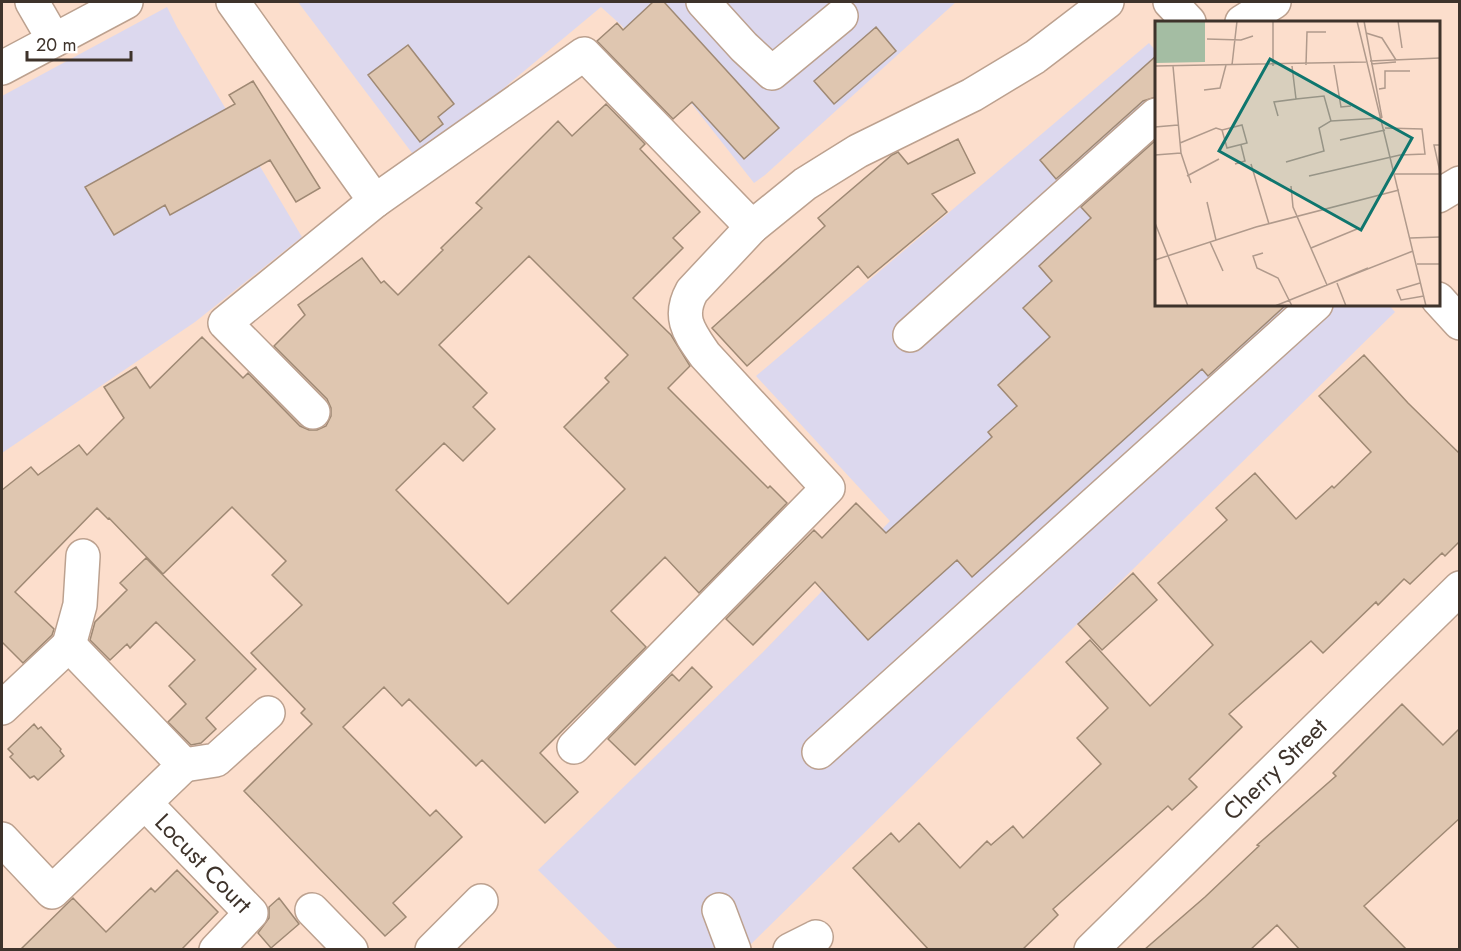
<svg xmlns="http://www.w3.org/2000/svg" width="1461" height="951" viewBox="0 0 1461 951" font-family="Jost,sans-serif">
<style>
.commercial{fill:#dcd8ee}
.building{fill:#dfc6b0;stroke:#9f8974;stroke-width:1.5;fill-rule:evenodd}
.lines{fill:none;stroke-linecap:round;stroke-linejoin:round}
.minor-casing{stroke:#bca18f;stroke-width:36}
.major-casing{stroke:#bca18f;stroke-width:36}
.minor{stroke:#fff;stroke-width:33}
.major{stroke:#fff;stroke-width:33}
.labels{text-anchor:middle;stroke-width:5;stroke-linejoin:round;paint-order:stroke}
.street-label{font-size:24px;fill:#3e332b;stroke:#fff}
.inset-road{fill:none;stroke:#b09a8c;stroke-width:1.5}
.view{fill:#0f766e;fill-opacity:0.15;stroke:#0f766e;stroke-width:3}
.inset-edge{fill:none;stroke:#3e332b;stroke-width:3}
</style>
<rect width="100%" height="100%" fill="#fcdecc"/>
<path class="commercial" d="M298,2H956L765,175L754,183L691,103L621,25L601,7L444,138L412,153Z
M167,7L177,27L302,237L195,322L2,453V96Z
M1149,43L1156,51V304H1388L1395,312L746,949H618L538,870L762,653L890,521L756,376Z"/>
<path class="building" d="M653,2H664L779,128L744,159L692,102L673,119L597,41L617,23L623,30Z
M876,27L896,51L834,104L814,81Z
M408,45L454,104L438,117L443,124L420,142L368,75Z
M1156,56V97L1143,101L1056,179L1040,160Z
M253,81L320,188L296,202L270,160L170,215L165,205L114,235L85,187L235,104L229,95Z
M606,104L645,144L640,149L700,212L673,238L683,248L633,298L671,335L690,366L668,388L768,488L770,486L787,503L699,593L665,557L611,611L646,647L540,753L578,792L545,823L482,760L476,766L409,699L402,706L384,687L343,727L430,816L436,810L462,837L393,903L406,917L385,936L244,791L312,724L301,713L305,709L251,653L302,605L272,575L286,561L232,507L163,574L109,518L108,519L97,508L15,592L54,629L52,635L23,663L2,642V490L31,467L38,475L79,445L87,455L124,418L104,387L136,367L150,388L202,337L243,378L248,373L300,426L309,430H317L326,426L331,416V408L327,399L274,346L305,315L298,305L362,258L381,283L384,281L398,295L443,250L441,248L482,208L476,203L558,121L572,136ZM529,256L628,355L605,378L609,382L564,427L625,489L508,604L396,490L444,443L463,461L495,429L473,407L487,393L439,345Z
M958,139L975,173L932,194L947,212L868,278L858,266L747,366L712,328L825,226L818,218L892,155L898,152L908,164Z
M1156,140V304H1287L1208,376L1202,369L972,577L957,560L868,640L815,582L753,645L726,619L814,530L822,538L856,503L886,533L992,437L988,432L1017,406L998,385L1050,337L1023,308L1052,281L1039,266L1091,218L1081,207Z
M1364,355L1408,403L1460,454V541L1445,556L1442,553L1410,584L1404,579L1378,605L1376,602L1323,653L1311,641L1229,714L1242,727L1189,779L1197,787L1172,810L1168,806L1053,909L1058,915L1022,950H929L853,868L891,833L899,842L919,823L960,868L987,841L991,845L1013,826L1023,838L1101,764L1077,738L1108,708L1066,662L1090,640L1150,706L1213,645L1158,583L1227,520L1216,508L1255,473L1296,519L1332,486L1334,488L1371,452L1319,396Z
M146,558L256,669L206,718L216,729L201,743L191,745L168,722L186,704L169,686L195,660L156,622L130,648L127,644L110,660L90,640L95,622L127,590L120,583Z
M1133,573L1157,600L1102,650L1078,624Z
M692,667L712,687L635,765L608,739L672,674L679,681Z
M1402,704L1443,745L1460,728V818L1364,906L1407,950H1300L1277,925L1250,950H1144L1205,897L1259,846L1257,845L1336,776L1333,773Z
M34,724L38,729L41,727L61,749L60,751L64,756L38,780L34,776L30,778L10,757L13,754L8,749Z
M177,870L218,912L181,950H20L73,898L106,932L151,888L155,892Z
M279,898L299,924L271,948L258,933L269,918V907Z"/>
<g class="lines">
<g class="minor-casing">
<g id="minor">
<path d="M32,2L54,40"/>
<path d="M233,2L375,201L225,323L313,412"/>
<path d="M703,2L744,47L772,73L841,16"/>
<path d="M1242,22L1274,2"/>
<path d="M2,68L126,2"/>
<path d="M1438,196L1460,183"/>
<path d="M375,201L584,54L752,227L692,291C677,318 690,333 705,355L828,488L574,747"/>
<path d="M752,227L805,184L858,151L972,95L1035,57L1107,2"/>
<path d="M910,335L1156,115"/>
<path d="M69,645L80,605L83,556"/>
<path d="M2,708L69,645"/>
<path d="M819,752L1316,304"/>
<path d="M184,765L216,760L268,713"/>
<path id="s1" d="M145,803L251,913L216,950"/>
<path d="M2,839L52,892L184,765L69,645"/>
<path d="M312,910L351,950"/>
<path d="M719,910L734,950"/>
<path d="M432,950L481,901"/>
<path d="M790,950L816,937"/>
<path id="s2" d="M1091,950L1460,588"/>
</g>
</g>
<g class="major-casing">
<path id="major" d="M1170,2L1189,22
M1438,299L1460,323"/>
</g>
<use href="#minor" class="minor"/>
<use href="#major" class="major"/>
</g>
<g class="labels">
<g class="street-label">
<text dy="8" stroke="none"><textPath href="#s2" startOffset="258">Cherry Street</textPath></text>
<text dy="8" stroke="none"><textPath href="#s1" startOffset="84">Locust Court</textPath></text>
</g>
</g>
<g transform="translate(1155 21)">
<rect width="285" height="285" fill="#fcdecc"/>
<path d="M0,0H50V41L0,42Z" fill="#a4bda3"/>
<path class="inset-road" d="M202,0L271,285M209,0L227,97M243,0L247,27M211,12L227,17L241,39M52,18L86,19L98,15M215,40L285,37M216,43L241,41M77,44L82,0M151,44L152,11H171M179,44L186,86L196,85M0,45L211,41M18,45L26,132L36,162M118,45V0M224,68L230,67V50H255M49,69L65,67L71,44M123,95L119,81L141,78L137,45M176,100L226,97M87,104L92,122L72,127L67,109ZM0,106L23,104M185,119L230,109M25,122L61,107L67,109M285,124H279L285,151M0,134L26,132M131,141L169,130L164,107L176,100L169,75L141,78M80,143L90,140L86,124M96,143L114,203M240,153H285M32,155L64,138M154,155L245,134L270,133L267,108L230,107M52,181L61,219M0,202L33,285M255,217L285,216M55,221L68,250M156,227L202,208M108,232L98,235L102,247L123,257L137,285M0,239L101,206L244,169M262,243H285M213,247L172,264L258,230M182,262L191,285M265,262L242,269L246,279L269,275M120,285L172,264L138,186L136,165"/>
<path class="view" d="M115,38L257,117L206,209L64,130Z"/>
<rect width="285" height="285" class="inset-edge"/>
</g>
<rect width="1461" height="951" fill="none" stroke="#3e332b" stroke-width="6"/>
<path d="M27 51v9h104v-9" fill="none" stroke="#3e332b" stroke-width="3"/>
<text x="36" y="51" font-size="18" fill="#3e332b" stroke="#ffffff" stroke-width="4.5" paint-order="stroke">20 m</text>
</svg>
